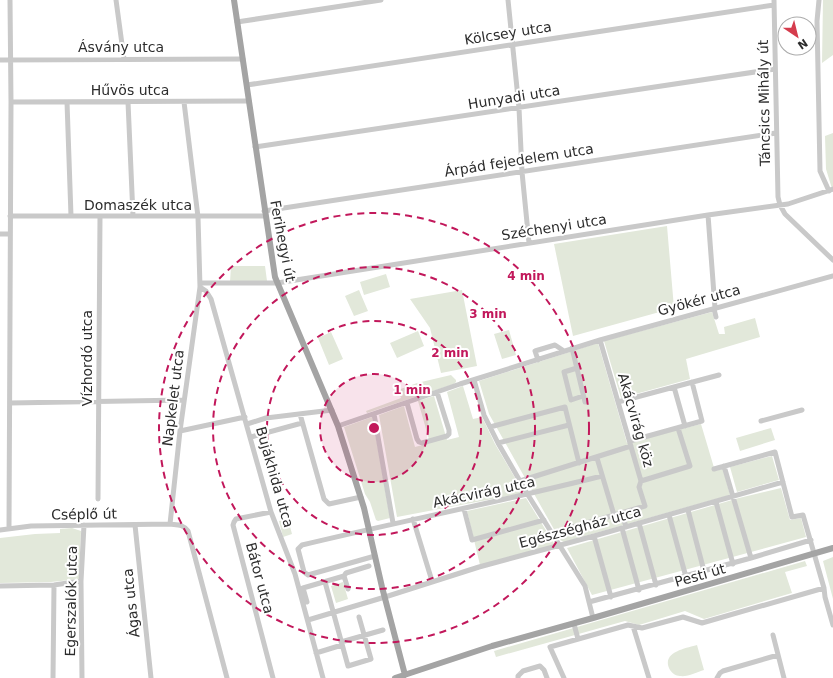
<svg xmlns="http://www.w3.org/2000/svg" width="833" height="678" viewBox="0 0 833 678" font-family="'DejaVu Sans',sans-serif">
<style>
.green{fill:#e2e8da}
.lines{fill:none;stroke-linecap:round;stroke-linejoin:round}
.minor{stroke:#c9c9c9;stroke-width:5}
.major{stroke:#a4a4a4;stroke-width:6}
.ring{fill:none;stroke:#c2185b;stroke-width:2;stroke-dasharray:7 5}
.labels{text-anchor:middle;stroke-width:4;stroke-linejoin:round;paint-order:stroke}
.street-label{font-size:14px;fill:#2c2c2c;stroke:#fff}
.centre{fill:#c2185b;stroke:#fff;stroke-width:2}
.ring-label{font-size:12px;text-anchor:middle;font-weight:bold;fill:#c2185b;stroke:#fff;stroke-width:4;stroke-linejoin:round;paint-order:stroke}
</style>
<rect width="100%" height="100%" fill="#fff"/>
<path class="green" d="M823,0H833V55L822,63Z
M833,133V192L826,169L825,136Z
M667,226L674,308L573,336L554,244Z
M231,266H265L267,281L230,282Z
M386,274L390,287L364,295L360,282Z
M359,290L368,311L354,316L345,296Z
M462,290L477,366L441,373L430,328L410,299Z
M712,312L719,334H725L724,327L755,318L760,337L686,359L690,379L621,398L604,341Z
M509,330L516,355L502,359L494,334Z
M418,331L424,346L397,358L390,343Z
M331,332L343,359L329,365L318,338Z
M598,343L627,443L701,424L715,471L723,469L730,495L564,542L560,540L489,414L479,381Z
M451,375L456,380V382L454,384L367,413L366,411L401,398L398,390L417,383Z
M463,386L473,419L482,417L495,444L524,493L397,517L379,415L404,406L415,447L430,443L418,401L434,396L447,440L459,437L447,392Z
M372,417L378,449L390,518L378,521L376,520L370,502L365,494L344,427Z
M771,428L775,440L740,451L736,438Z
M772,456L779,480L737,492L730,467Z
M781,488L790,520L801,518L806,537L592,595L567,548L739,498Z
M526,498L555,545L480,565L467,511Z
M288,519L292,534L283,537L279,521Z
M72,528L81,531L79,579L51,582L0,583V538L35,534L60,533V529Z
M833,557V599L823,561Z
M805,561L807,566L785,572L792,593L704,619L685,611L639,625L625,621L496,657L494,651Z
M343,582L348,599L336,603L331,586Z
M697,645L704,670C697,672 688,677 680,676C676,676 672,673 670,670C660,652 687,648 697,645Z"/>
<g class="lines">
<path class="minor" d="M116,0L124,59
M508,0L519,108L522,172L529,243
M774,0L778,197L780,205L785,214L833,260
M819,0L817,21L820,171L829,191
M237,22L381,0
M0,60L243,59
M247,85L774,5
M11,102L249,101
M67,102L71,216
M128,102L133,216
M255,147L775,69
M264,211L776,133
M708,215L715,308
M10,216H265
M0,234H10
M200,283H277L708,215L788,204L833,189
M200,287L206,291L211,299L271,512L295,574L323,678
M714,309L716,317
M572,348L585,402
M538,360L535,351L555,345L564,351
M577,368L564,372L571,400L583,396
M474,380L484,415L498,443L528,495L585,586L593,618
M674,387L685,426
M618,402L719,375
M10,403L184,400
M407,403L417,439L419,442L422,443L447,436L449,434V430L437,392
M300,414L324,499L329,504L361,497
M374,414L393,523
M761,421L802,410
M247,424L266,418L332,410
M338,426L460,384L600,340L833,276
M490,427L565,407L579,463
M180,431L245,417
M251,437L302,423
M630,441L702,421L692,382
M498,443L569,425
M597,458L614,515
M724,466L751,558
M714,469L775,452L792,517L803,515L824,588L825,597L833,625
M520,481L631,446
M641,481L690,466L678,428
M98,499L100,217
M716,502L733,564
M464,509L472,540L544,520
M688,510L704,571
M271,512L236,519L234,522L233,525L273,678
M622,513L626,527
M669,515L686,577
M413,519L432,581
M639,523L656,585
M170,524L180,431L200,287L198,217L184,102
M135,525L151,678
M9,528L11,102L10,0
M622,528L639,590
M0,530L31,526L170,524C177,525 183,524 188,531L227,678
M552,533L645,506L639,487L641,481L600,340
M594,536L611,597
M375,556L308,575L304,572L298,549L302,545C402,521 503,501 602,476
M344,576L348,589
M325,582L348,666L371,659L359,617
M0,586L54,585L81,581
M307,602L303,588L344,576L346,573L369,566
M589,602L751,558L811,540
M308,620L385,597L479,567L594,536L783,482
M574,624L578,639
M633,626L649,678
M773,635L784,678
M341,642L383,630
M316,653L342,645
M53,678L54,585
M82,678L81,581L84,525
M518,678V676L523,671L540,666L544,670L547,678
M564,678L550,647L628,625L642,628L683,617L702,623L824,588
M717,678L720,673L723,671L778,655"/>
<path class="major" d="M234,0L275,277L338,426L364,508L382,587L405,675
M395,678L492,646L593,618L833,548"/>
</g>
<circle cx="374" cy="428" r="54" fill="#c2185b" fill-opacity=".12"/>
<g class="ring">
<circle cx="374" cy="428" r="54"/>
<circle cx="374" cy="428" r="107"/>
<circle cx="374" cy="428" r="161"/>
<circle cx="374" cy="428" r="215"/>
</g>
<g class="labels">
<g class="street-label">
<text transform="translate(508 33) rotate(-9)" y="5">Kölcsey utca</text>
<text x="121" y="52">Ásvány utca</text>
<text x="130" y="95">Hűvös utca</text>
<text transform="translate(514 97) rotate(-9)" y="5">Hunyadi utca</text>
<text transform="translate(764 103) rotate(-91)" y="5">Táncsics Mihály út</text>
<text transform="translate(519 160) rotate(-9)" y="5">Árpád fejedelem utca</text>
<text x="138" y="210">Domaszék utca</text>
<text transform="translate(554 227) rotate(-9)" y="5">Széchenyi utca</text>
<text transform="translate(283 241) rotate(79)" y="5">Ferihegyi út</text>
<text transform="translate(699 300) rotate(-15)" y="5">Gyökér utca</text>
<text transform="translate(87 358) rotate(-90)" y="5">Vízhordó utca</text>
<text transform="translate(173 398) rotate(-83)" y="5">Napkelet utca</text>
<text transform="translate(636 420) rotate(74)" y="5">Akácvirág köz</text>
<text transform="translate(275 477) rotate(74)" y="5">Bujákhida utca</text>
<text transform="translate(484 492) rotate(-12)" y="5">Akácvirág utca</text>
<text transform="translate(84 514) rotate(-1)" y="5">Cséplő út</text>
<text transform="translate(580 527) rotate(-15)" y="5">Egészségház utca</text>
<text transform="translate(700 575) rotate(-16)" y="5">Pesti út</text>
<text transform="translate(260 578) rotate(75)" y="5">Bátor utca</text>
<text transform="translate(71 601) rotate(-89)" y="5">Egerszalók utca</text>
<text transform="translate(131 603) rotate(-96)" y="5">Ágas utca</text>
</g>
</g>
<circle cx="374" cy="428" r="6" class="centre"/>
<g class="ring-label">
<text x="526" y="280">4 min</text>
<text x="488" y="318">3 min</text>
<text x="450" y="357">2 min</text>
<text x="412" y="394">1 min</text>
</g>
<g transform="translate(797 36) rotate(145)"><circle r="19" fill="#ffffff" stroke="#ababab"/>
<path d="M0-3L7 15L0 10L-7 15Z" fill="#d53c4d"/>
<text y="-6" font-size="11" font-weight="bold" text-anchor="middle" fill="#2c2c2c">N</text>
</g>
</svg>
